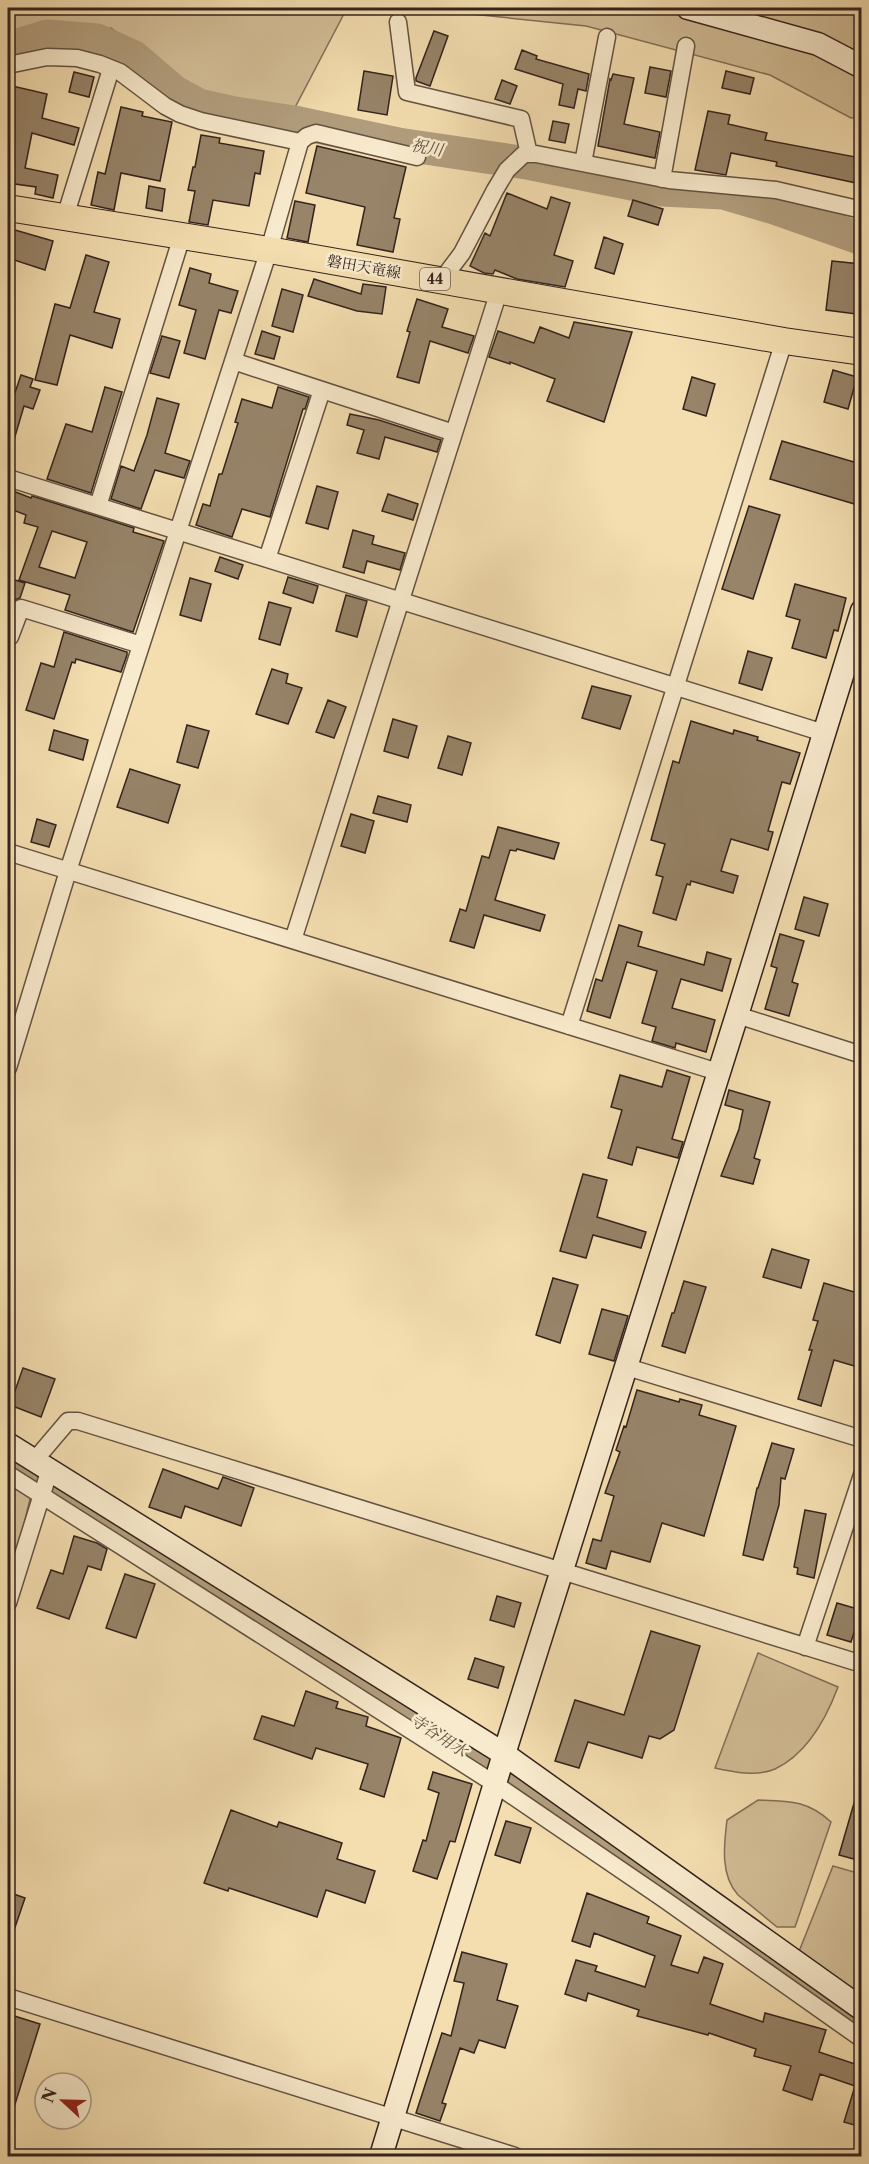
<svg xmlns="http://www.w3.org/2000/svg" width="869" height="2164" viewBox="0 0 869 2164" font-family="'Libre Caslon Text','Noto Serif JP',serif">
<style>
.green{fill:#d3be97;stroke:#83705a;stroke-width:1.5}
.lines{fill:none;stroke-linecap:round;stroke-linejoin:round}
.river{stroke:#b29e7e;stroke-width:33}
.building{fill:#978469;stroke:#33231d;stroke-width:1.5;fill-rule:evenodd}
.street-casing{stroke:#635242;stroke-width:19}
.secondary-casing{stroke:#33231d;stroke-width:25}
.primary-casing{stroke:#33231d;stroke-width:28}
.street{stroke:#f8eacc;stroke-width:16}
.secondary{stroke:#f8eacc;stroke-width:22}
.primary{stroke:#f4deb0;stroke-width:26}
.labels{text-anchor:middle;stroke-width:5;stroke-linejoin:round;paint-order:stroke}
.shield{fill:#f8eacc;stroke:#6e5f52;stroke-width:1.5}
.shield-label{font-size:14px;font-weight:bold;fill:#33231d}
.street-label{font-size:15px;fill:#33231d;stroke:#f8eacc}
.water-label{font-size:16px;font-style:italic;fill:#5f4e3f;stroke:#f8eacc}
</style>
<rect width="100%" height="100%" fill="#f4deb0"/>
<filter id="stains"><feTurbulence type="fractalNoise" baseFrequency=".00333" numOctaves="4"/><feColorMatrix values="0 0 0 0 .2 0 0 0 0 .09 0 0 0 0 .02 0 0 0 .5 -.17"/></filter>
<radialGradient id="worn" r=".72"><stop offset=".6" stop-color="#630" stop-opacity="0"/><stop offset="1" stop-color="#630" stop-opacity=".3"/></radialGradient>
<path class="green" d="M8,8H347L290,117L190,87L111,28L8,47Z
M413,8H861V117L851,118L770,75L586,26Z
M8,1444L504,1754L861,2009V2032L32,1490L8,1593Z
M758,1653L838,1687C826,1719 807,1754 775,1769C757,1777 733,1772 715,1768Z
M758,1800C788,1801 808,1800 831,1822L795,1927H777L738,1895C720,1875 724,1845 727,1820Z
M833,1866L861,1874V2000L798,1954Z"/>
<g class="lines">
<path class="river" d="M8,48L47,36L97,40L134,57L175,92L199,105L235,113L294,122L398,144L527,163L662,190L723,193L774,208L862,239
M8,1459L517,1786L862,2025"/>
</g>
<path class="building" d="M434,31L448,36L430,86L416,81V78Z
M522,50L537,56L536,59L589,74L586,91L578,89L574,108L559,105L563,84L515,69Z
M650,67L671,71L666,97L645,93Z
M364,71L393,76L387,115L358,110Z
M726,71L754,78L750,94L722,88Z
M74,72L94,77L89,97L69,92Z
M613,74L634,78L624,124L660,132L655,158L598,146L610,79L611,80Z
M502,80L517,86L510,104L495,99Z
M8,85L47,94L42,118L79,128L74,145L32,133L25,168L58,175L53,198L35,194L36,187L8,183Z
M121,107L143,112L142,116L172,122L160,181L121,173L114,210L91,205L98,172L105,174Z
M708,111L730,115L728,124L767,133L765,140L861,158V184L776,166L777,162L731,153L726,175L695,170Z
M553,121L569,124L565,143L549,140Z
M201,135L220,138L219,143L264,151L260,174L255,173L249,206L213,200L208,225L189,222L195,191L188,190L193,167H195Z
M317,146L406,167L394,218L400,219L393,252L357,245L365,207L306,193Z
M149,186L165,189L162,211L146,208Z
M507,193L547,209L551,197L570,203L554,255L573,261L565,287L517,279L495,270L493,274L484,273L470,266L485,233L490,236Z
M633,200L663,209L658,225L628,216Z
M295,201L315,205L308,242L287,238Z
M8,228L53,241L45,270L8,258Z
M604,237L623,244L614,274L595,268Z
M86,255L109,262L94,312L120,319L112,348L70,335L57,385L35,380L55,304L70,308Z
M832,261L861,264L856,314L826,310Z
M190,268L211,274L209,283L238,291L231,313L219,310L205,359L184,353L196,310L179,305Z
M314,279L361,294L363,284L386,287L382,314L357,311L308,296Z
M282,289L303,295L293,332L272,326Z
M417,299L448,309L442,327L474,336L468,353L430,341L419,383L397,377L410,332L407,331Z
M574,322L632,332L604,422L547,401L555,379L510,362V364L489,357L498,331L534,343L540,327L569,338Z
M262,331L280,337L274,359L255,354Z
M162,336L180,341L169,378L150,373Z
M833,370L857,377L848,409L824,402Z
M21,375L33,379L30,387L40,390L33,409L24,406L11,450L8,449V413Z
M692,377L715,384L706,416L683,409Z
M105,387L122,392L91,493L47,479L66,424L92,432Z
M278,387L309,397L305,409H303L270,517L242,509L232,537L196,525L203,504L210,506L219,474H222L238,423L235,422L242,399L272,408Z
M157,398L179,404L165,453L190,461L184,478L155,470L141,509L111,499L121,466L134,471L147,435Z
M350,414L379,420L441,440L437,452L385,437L379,459L357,453L364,430L347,425Z
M782,441L861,464V506L770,479Z
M317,486L338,492L328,529L306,523Z
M8,489L31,498L32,496L134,528L133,532L164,541L133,632L65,610L70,595L19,580L38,527L24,523L26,515L8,508ZM52,531L87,542L75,578L39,567Z
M388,494L418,504L413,520L382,511Z
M749,506L780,515L753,599L722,589Z
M353,530L374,536L372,544L405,553L400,570L367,561L364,573L343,567Z
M220,557L243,565L238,579L215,571Z
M288,577L318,586L313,603L283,593Z
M8,578L25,583L20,598L14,600L8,614Z
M190,578L211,584L201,621L180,615Z
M795,584L846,598L838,631L834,630L826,658L792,648L800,620L786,616Z
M346,595L367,601L357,637L336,631Z
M269,602L291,608L280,645L259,639Z
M64,632L127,652V655L121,672L76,659L75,663L72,662L54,719L26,710L41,663L54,667Z
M748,651L772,658L762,690L739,683Z
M272,669L288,674L286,683L302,688L288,724L256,714Z
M592,686L631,696L620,729L582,718Z
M328,700L346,707L334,738L316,732Z
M393,719L417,726L408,758L384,751Z
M691,721L733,734L734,730L758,737L757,740L800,753L790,784L782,782L768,831L773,832L768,850L731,839L721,871L738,876L733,893L691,881L690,885L687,884L676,920L653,913L663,877L656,875L665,844L651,840L673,761L679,763Z
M187,725L209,731L198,768L177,762Z
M54,730L88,740L83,760L49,750Z
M448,736L471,743L462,775L438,768Z
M130,769L180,785L168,823L117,807Z
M378,796L411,805L407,822L373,813Z
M351,814L374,821L365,853L341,846Z
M37,819L56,825L49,847L31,842Z
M498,827L559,843L554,859L517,849L516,851L510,850L495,900L545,915L540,931L484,915L474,948L450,941L460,909L466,911L482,856L489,858Z
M804,897L828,904L819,936L795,929Z
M619,925L642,932L638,946L704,965L707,952L731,959L722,991L681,979L672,1008L715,1020L706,1052L676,1043L675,1048L652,1041L656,1027L642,1023L657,971L627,962L610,1018L587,1011L596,979L602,981Z
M780,934L804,941L792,982L798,984L789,1016L765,1009L777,968L771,966Z
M667,1070L690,1077L672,1139L683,1142L678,1158L637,1147L632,1165L608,1158L622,1110L611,1107L620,1075L662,1087Z
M729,1090L770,1102L754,1158L760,1160L753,1184L721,1176L739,1129L743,1110L725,1105Z
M583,1174L607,1180L597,1217L646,1232L641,1248L593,1235L586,1258L560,1251Z
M772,1249L809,1260L801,1288L763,1277Z
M553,1278L578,1285L560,1343L536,1335Z
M684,1281L706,1287L685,1353L662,1346L672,1313H674Z
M824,1283L861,1294V1368L834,1360L821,1406L798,1399L812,1350H809L818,1321L813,1320Z
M602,1309L628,1316L614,1361L589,1354Z
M23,1368L55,1379L41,1417L10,1405Z
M637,1390L679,1402L680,1399L702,1405L699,1415L736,1426L704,1536L662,1523L650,1562L611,1551L606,1569L586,1563L593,1539L601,1541L614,1496L605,1493L620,1452L616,1450L624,1426L626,1427Z
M772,1443L794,1449L785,1479L781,1478L779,1505L763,1560L743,1555L757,1488H758Z
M163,1469L218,1489L223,1477L254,1488L241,1526L185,1506L181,1518L149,1507Z
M805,1510L826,1514L814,1578L797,1574L798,1568L794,1567Z
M74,1536L97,1543L107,1549L101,1570L88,1566L69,1619L37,1608L51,1570L63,1574Z
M125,1574L155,1584L136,1638L106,1628Z
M497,1596L521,1603L514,1627L490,1620Z
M837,1603L861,1610L851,1642L827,1635Z
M651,1631L700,1646L674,1730L660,1739L649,1736L642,1758L588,1742L579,1768L555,1761L575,1700L624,1715Z
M475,1658L504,1667L498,1688L468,1679Z
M306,1691L338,1702L336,1708L368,1717L366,1726L401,1738L384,1797L360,1789L368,1764L316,1748L312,1759L254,1739L262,1716L294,1726Z
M433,1772L472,1784L455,1842L450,1841L437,1879L413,1871L423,1840L426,1841L439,1793L428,1789Z
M857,1793L861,1794V1861L839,1855Z
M231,1810L277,1827L279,1822L342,1843L337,1859L375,1871L365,1903L326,1890L317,1917L229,1888L228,1891L204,1883Z
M506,1821L531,1828L520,1863L495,1855Z
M8,1892L25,1898L10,1942H8Z
M587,1893L649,1917L647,1923L681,1936L671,1965L698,1973L704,1957L723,1964L710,2004L763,2022L765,2013L826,2030L819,2052L861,2066V2127L844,2122L855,2086L820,2074L812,2100L783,2090L791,2066L754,2056L756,2049L709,2033L708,2035L637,2016L639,2010L588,1993L586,2001L565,1994L576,1960L597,1966L595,1971L645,1987L655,1956L594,1933L590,1947L572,1941Z
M462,1952L507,1964L497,2000L518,2006L505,2048L479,2040L474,2053L460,2048L442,2103L446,2104L440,2121L416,2113L442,2033L451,2036L464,1983L454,1981Z
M8,2014L40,2024L11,2117L8,2116Z"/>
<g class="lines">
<g class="street-casing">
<path id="street" d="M398,22L407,92L521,119L529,154
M8,65L47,57L77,58L100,64L120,72L165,106L180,114L201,121L300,142
M583,163L607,37
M662,179L686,46
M65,217L111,69
M441,281L462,253L495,190L507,170L524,154H536L669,180L776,190L862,210
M233,361L454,433
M8,478L824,733
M98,506L182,236
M267,559L322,390
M10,637L21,608L141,645
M8,852L718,1072
M293,940L499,291
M737,1015L862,1055
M569,1026L784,341
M8,1068L68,871L269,250L300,142L307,136L316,133L417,157
M627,1367L862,1439
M34,1461L68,1421H78L862,1664
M8,1474L495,1784L665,1900L862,2039
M8,1603L49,1472
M805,1647L862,1475
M8,1997L515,2156
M860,2156L862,2153"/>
</g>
<g class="secondary-casing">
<path id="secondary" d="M688,8L818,44L862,67
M8,1444L504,1754L862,2009
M381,2156L504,1754L737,1015L862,611"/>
</g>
<g class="primary-casing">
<path id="primary" d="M8,208L269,250L784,341L862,352"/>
</g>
<use href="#street" class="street"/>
<use href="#secondary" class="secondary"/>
<use href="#primary" class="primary"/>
</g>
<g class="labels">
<rect class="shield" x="420" y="268" width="30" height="22" rx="4.5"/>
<g class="shield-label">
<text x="435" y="284">44</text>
</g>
<g class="street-label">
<text transform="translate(364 267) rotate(10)" y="5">磐田天竜線</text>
</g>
<g class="water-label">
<text transform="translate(427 147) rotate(10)" y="6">祝川</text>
<text transform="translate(439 1735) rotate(33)" y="6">寺谷用水</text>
</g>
</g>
<rect width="869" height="2164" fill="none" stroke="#f4deb0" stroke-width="30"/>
<rect x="9" y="9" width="851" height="2146" fill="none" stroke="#33231d" stroke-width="3"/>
<rect x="15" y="15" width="839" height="2134" fill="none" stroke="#33231d" stroke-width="1.5"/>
<g transform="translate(63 2101) rotate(292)"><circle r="28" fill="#f8eacc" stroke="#a99a86" stroke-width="1.5"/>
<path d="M0-4.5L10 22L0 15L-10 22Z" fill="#8f2418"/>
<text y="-9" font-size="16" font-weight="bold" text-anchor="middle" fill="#33231d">N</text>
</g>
<rect width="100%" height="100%" filter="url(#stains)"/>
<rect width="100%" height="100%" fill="url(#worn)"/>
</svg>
